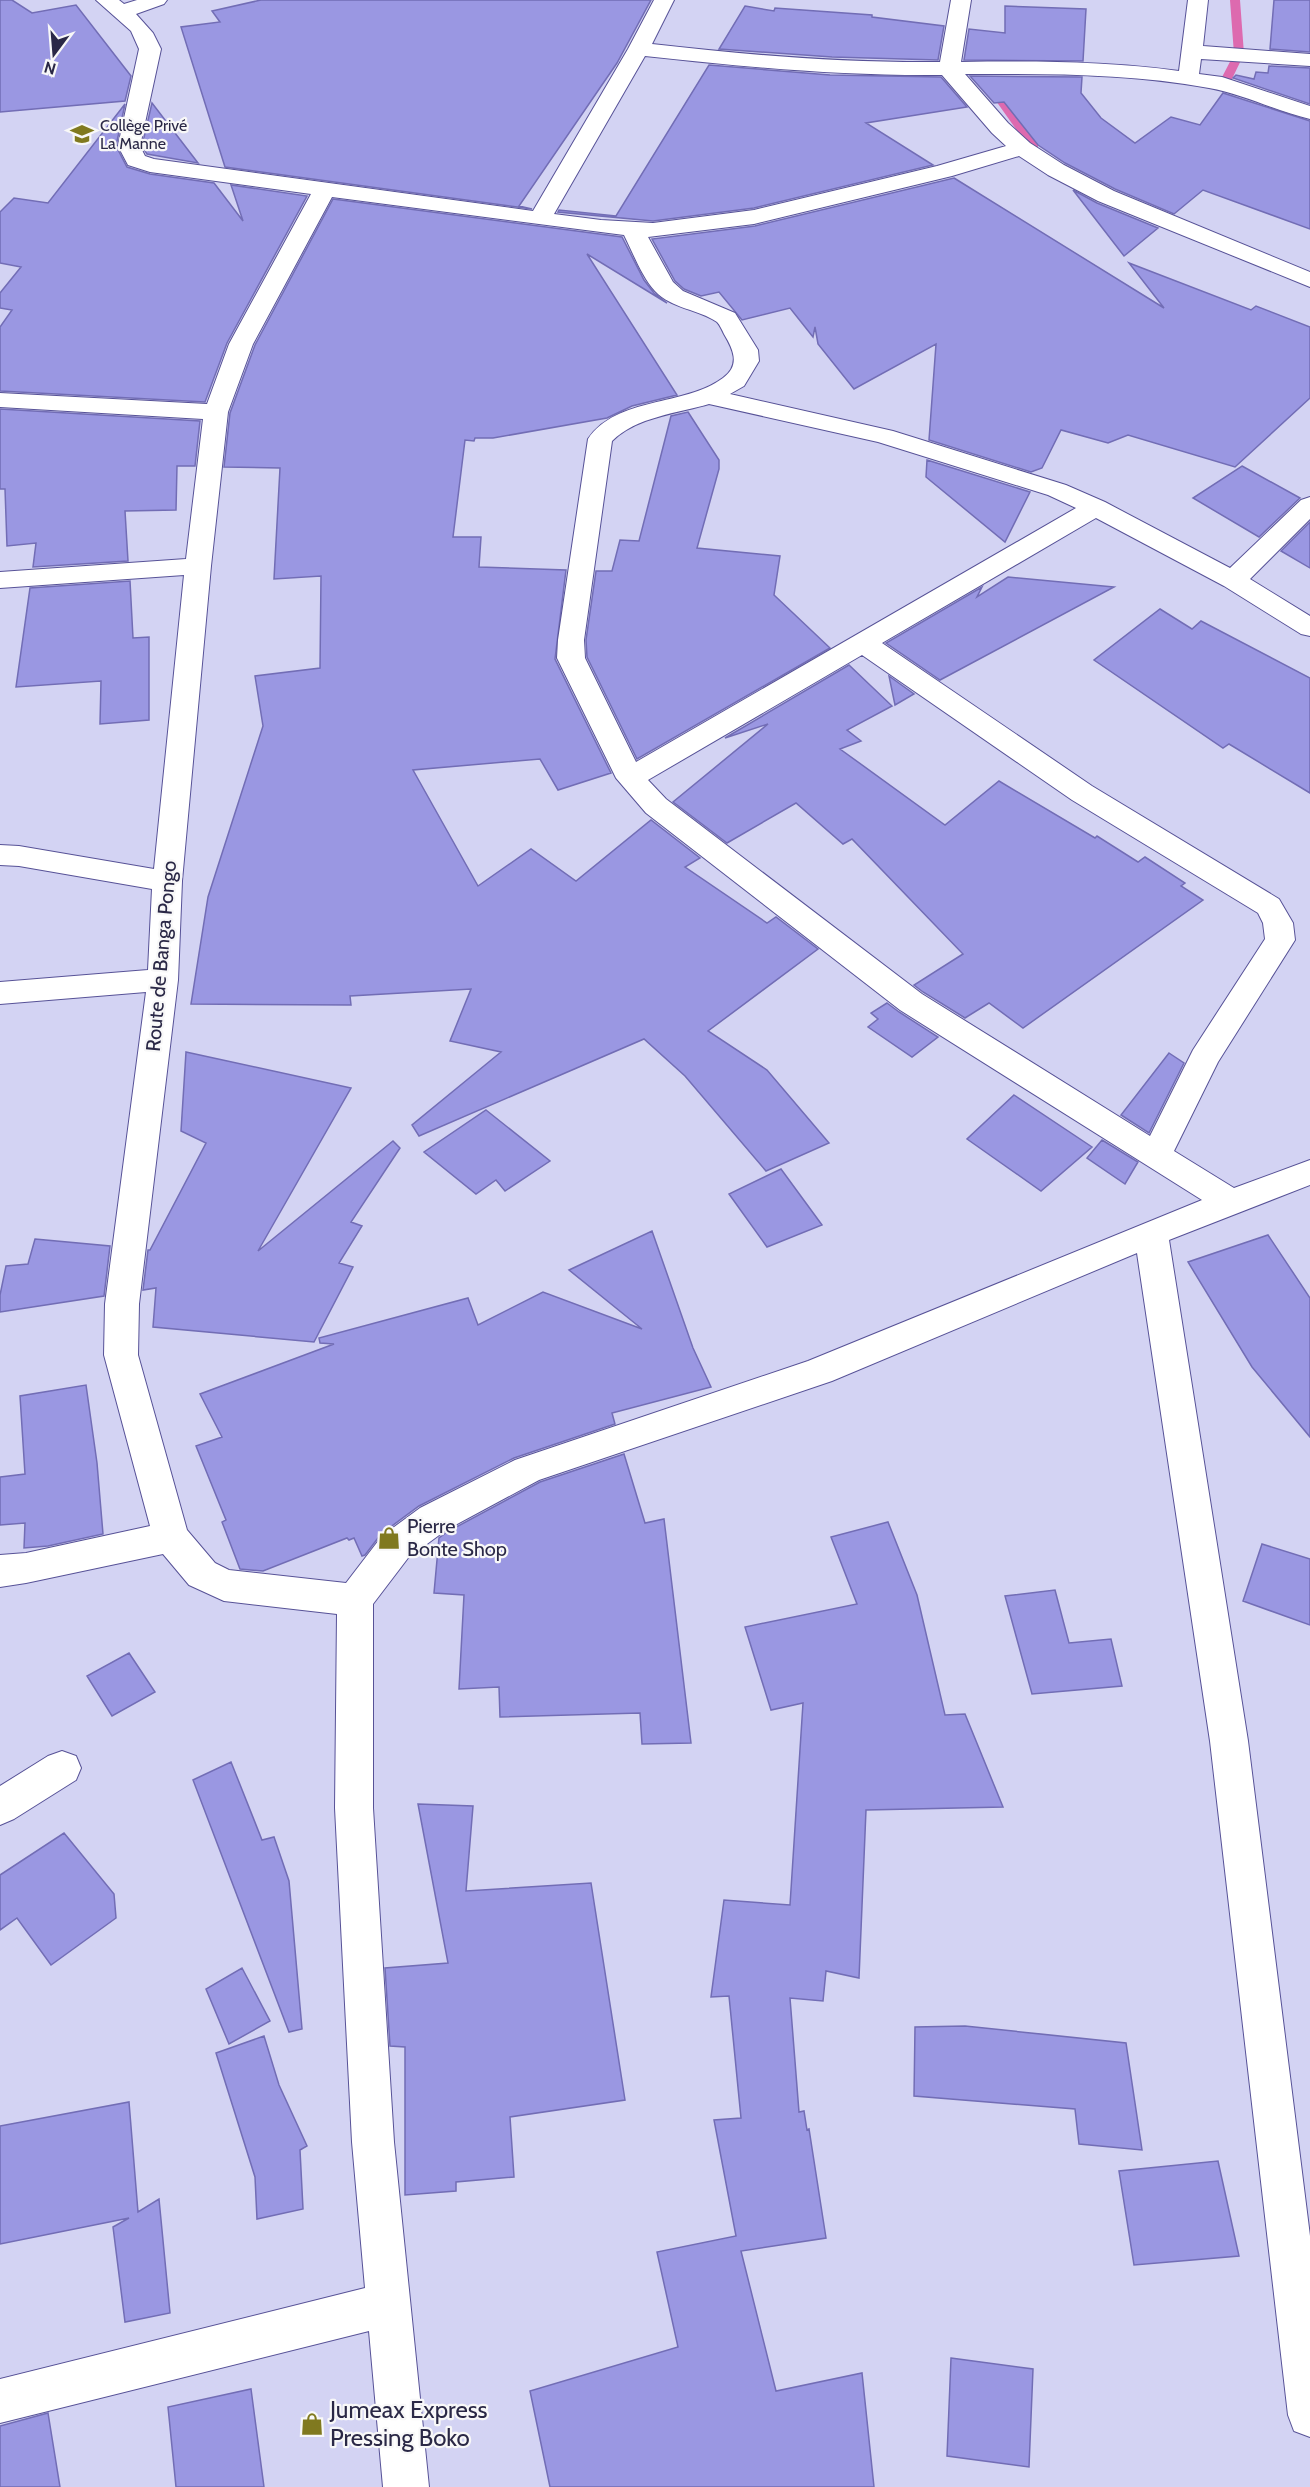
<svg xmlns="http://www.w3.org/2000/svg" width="1310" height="2487" viewBox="0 0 1310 2487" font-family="Cabin,sans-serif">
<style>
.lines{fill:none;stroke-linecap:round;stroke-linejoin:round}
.stream{fill:#dd6aaf;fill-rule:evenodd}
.building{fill:#9a97e2;stroke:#726db5;stroke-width:1.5}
.minor-casing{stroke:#575297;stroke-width:2}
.minor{fill:#fff;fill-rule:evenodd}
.labels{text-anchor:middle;stroke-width:4.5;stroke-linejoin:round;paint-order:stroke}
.far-poi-label{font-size:16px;fill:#2a2846;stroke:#f8f8f8;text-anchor:start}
.street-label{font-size:20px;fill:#2a2846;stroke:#f8f8f8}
.poi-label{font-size:20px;fill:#2a2846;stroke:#f8f8f8;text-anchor:start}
.near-poi-label{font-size:24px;fill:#2a2846;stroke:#f8f8f8;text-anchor:start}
</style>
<rect width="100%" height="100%" fill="#d3d3f3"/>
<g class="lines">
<path class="stream" d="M1230,0H1240L1244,54L1231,81L1244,88V92C1234,95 1225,88 1220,81L1234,54Z
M989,81L993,82L1038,145V149H1030L984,84Z"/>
</g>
<path class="building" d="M0,0H12L32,13L76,5L131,76L125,101L0,112Z
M261,0H651L617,63L519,206L532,209L225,167L181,27L220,22L212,11Z
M1274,0H1310V52L1270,49Z
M745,6L774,11L775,8L872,15V17L944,26L938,60L832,57L719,49Z
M1005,6L1086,9L1083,61L964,60L969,29L1005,33Z
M709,65L830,75L941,77L967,107L866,123L933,165L754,208L653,221L558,212L559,210L616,216Z
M1269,66L1310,68V104L1233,78L1236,75L1254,79L1256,72L1268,73Z
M970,76L1082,77L1081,93L1101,118L1135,143L1171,117L1200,125L1223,93L1310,121V229L1203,190L1174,214L1115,189L1065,163L1038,145L1004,102L994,103Z
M152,103L198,163L147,154L142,146Z
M125,104L116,146L127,167L150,174L214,183L243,221L231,185L307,196L227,343L205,402L0,391V327L12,310L0,308V293L21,267L0,263V212L14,198L48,203Z
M954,178L1164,308L1129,263L1251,310L1256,306L1310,327V398L1235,467L1128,435L1108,443L1061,430L1042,468L1031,472L929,440L936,344L854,389L818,344L815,327L813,337L790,308L742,320L719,292L701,296L684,289L675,281L652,239L755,226Z
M1073,190L1097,203L1158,228L1124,256Z
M333,199L622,237L644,280L654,293L667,303L587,254L677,395L632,406L607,418L493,438H475L474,441L465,440L453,537H481L479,567L566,570L555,659L611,773L558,790L540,759L413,770L478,886L531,849L576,881L651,820L700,858L685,867L767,923L776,917L818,949L708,1031L767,1070L829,1143L766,1171L685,1076L644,1039L419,1136L412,1125L501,1052L450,1041L471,989L350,996L351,1005L191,1004L208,897L263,726L255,676L320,668L321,576L274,579L280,468L224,467L230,413L255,345Z
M0,409L200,421L195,466H177L176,510L125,511L128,561L33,567L36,543L7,546L5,489H0Z
M688,412L719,460V469L697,548L780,556L774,595L830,648L637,759L587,657L586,640L596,571H612L620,540L639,541L671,416Z
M927,460L1030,492L1005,542L926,477Z
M1242,466L1300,498L1259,537L1193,498Z
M1310,522V568L1281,551Z
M1008,577L1114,587L940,680L886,643L982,587L977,597Z
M130,581L133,638L149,637V720L100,724L101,681L16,687L30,588Z
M1160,609L1192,629L1201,621L1310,678V793L1229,744L1223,748L1094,660Z
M849,665L892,706L847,730L861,741L840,749L945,825L999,781L1095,838L1097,836L1138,862L1145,857L1185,883L1181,886L1203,900L1023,1028L989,1003L965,1018L923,992L914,985L963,954L852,839L843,844L796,803L727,843L673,802L768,724L725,738Z
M889,676L914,694L895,705Z
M887,1003L899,1012L938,1037L912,1057L868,1027L878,1019L871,1013Z
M186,1052L351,1088L258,1251L393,1141L400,1148L351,1222L362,1226L339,1263L353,1267L314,1342L153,1327L156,1288L143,1290L148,1250H150L206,1143L181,1131Z
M1169,1053L1184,1063L1149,1133L1121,1115Z
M1014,1095L1092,1147L1041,1191L967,1139Z
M486,1110L550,1161L505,1191L496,1180L476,1194L424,1152Z
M1102,1140L1138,1162L1125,1184L1087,1158Z
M781,1169L822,1225L767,1247L729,1194Z
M652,1231L693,1348L711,1387L612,1413L615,1424L514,1458L419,1506L381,1534L365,1555L362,1556L354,1538L349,1540L347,1538L263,1571L240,1569L222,1522L226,1520L196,1446L222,1437L200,1394L334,1344L320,1343L319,1338L468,1298L478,1325L543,1292L642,1329L569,1270Z
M1268,1235L1310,1298V1437L1252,1367L1188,1262Z
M35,1239L110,1246L104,1296L0,1312V1295L6,1266L28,1264Z
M86,1385L97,1463L103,1534L48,1546L24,1548L25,1523L0,1525V1477L25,1474L20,1396Z
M624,1454L645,1523L664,1519L691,1743L642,1744L640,1713L500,1717L499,1687L459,1689L464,1595L434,1593L439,1538L447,1532L540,1482Z
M888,1522L917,1595L945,1715L965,1714L1003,1807L866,1810L859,1978L826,1971L823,2001L790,1998L799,2112L804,2111L807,2130L809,2129L826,2238L741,2251L776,2391L862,2373L874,2487H550L530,2391L678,2347L657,2252L736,2236L714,2120L741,2118L729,1996L711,1997L724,1900L790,1905L803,1703L771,1710L745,1627L857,1604L831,1537Z
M1262,1544L1310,1559V1625L1243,1601Z
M1055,1590L1069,1643L1111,1639L1122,1686L1032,1694L1005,1596Z
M129,1653L155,1692L112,1716L87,1676Z
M231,1762L262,1840L274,1837L289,1881L302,2029L289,2032L193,1780Z
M418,1804L473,1806L466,1891L591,1883L625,2100L510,2117L514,2177L456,2182V2191L405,2195V2047L390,2046L385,1968L448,1963Z
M64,1833L114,1894L116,1918L51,1965L17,1918L0,1930V1875Z
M242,1968L270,2021L229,2044L206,1989Z
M965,2026L1126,2043L1142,2150L1079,2144L1075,2109L914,2096L915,2027Z
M264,2036L279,2085L307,2146L300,2150L303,2209L257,2219L255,2177L216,2053Z
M129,2102L138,2212L159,2199L170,2313L125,2322L113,2227L129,2218L0,2244V2126Z
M1218,2161L1239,2256L1134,2265L1119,2171Z
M951,2358L1033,2369L1029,2467L947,2456Z
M251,2389L264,2487H176L168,2407Z
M48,2413L60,2487H0V2426Z"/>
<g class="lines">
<g class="minor-casing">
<path id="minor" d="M96,0H119L124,4L137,0H167L164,4L136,14L153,33L161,49L140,146L145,156L154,159L533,211L628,49L654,0H674L652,44C748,55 843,63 940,62L951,0H971L961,62C1034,61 1106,61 1179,71L1188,0H1208L1203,46L1310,54V66L1201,59L1199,74L1222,77L1310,106V119C1276,111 1243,94 1209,88C1128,73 1047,74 965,74L1008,123L1030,143L1064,165L1114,191L1310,272V287L1098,201L1048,175L1019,156L952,176L754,224L648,237L673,282L683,291L735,313L758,350L759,361L744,386L730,394L893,431L1066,485L1105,502L1230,568L1301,500L1310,497V519L1250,579L1310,616V636L1301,634L1224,586L1096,518L882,643L1092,786L1279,899L1293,923L1295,940L1218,1062L1174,1151L1234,1188L1310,1160V1185L1169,1240L1248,1741L1310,2236V2437L1294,2431L1288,2415L1210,1741L1137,1253L832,1381L539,1480L446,1530L408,1558L373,1604V1808L394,2142L429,2487H383L369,2331L0,2423V2379L365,2288L352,2142L335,1808L337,1614L224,1601L189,1585L163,1554L26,1583L0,1587V1555L26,1553L150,1526L104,1355L105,1304L146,992L0,1004V982L148,970L152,889L19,866L0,865V845L19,846L154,869L184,575L0,588V572L186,559L203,419L0,407V393L207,404L229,344L311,194L150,172L128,165L118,146L139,49L131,31ZM645,56C747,67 840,76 942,75L992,133L1006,146L937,166L754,210L653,223L601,220L554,214ZM332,197L624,235C633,253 642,277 655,291C672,309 698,309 717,322C720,325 722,330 724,334C733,349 741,365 723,378C684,407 617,396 588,439L558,640L557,658L616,778L646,813L900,1010L1202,1200L808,1361L515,1460L420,1508L382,1536L346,1583L229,1570L215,1563L187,1530L138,1355L139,1304L178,980L182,881L211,566L228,412L253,344ZM709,404L878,442L1048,495L1076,508L636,762L585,658L584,640L612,441C636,417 678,413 709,404ZM862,655L1072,800L1258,913L1263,923L1265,939L1193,1050L1150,1136L922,994L666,799L648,780Z
M62,1751L76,1756L81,1768L76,1780L14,1819L0,1825V1786L48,1756Z"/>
</g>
<use href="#minor" class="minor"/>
</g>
<defs>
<g id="school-bare" transform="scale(1.8)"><path d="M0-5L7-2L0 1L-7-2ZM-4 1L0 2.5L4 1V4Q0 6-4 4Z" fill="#80791f" stroke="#f8f8f8" stroke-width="2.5" paint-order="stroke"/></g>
<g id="shop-bare" transform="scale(1.8)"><path d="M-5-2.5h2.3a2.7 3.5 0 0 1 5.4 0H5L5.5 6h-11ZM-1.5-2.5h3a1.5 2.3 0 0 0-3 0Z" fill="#80791f" stroke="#f8f8f8" stroke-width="2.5" paint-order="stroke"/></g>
</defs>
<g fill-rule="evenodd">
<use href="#school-bare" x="82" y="134"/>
<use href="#shop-bare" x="389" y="1538"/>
<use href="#shop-bare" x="312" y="2424"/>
</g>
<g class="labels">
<g class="far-poi-label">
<text x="100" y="131">Collège Privé<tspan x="100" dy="18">La Manne</tspan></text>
</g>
<g class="street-label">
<text transform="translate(161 956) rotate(-85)" y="7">Route de Banga Pongo</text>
</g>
<g class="poi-label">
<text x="407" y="1533">Pierre<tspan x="407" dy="23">Bonte Shop</tspan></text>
</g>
<g class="near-poi-label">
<text x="330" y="2418">Jumeax Express<tspan x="330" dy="28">Pressing Boko</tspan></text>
</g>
</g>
<g transform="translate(54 54) rotate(196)" stroke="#f8f8f8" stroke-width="4.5" paint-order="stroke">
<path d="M0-4.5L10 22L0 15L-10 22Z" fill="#2a2846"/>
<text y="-9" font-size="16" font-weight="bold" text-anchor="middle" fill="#2a2846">N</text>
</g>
</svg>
